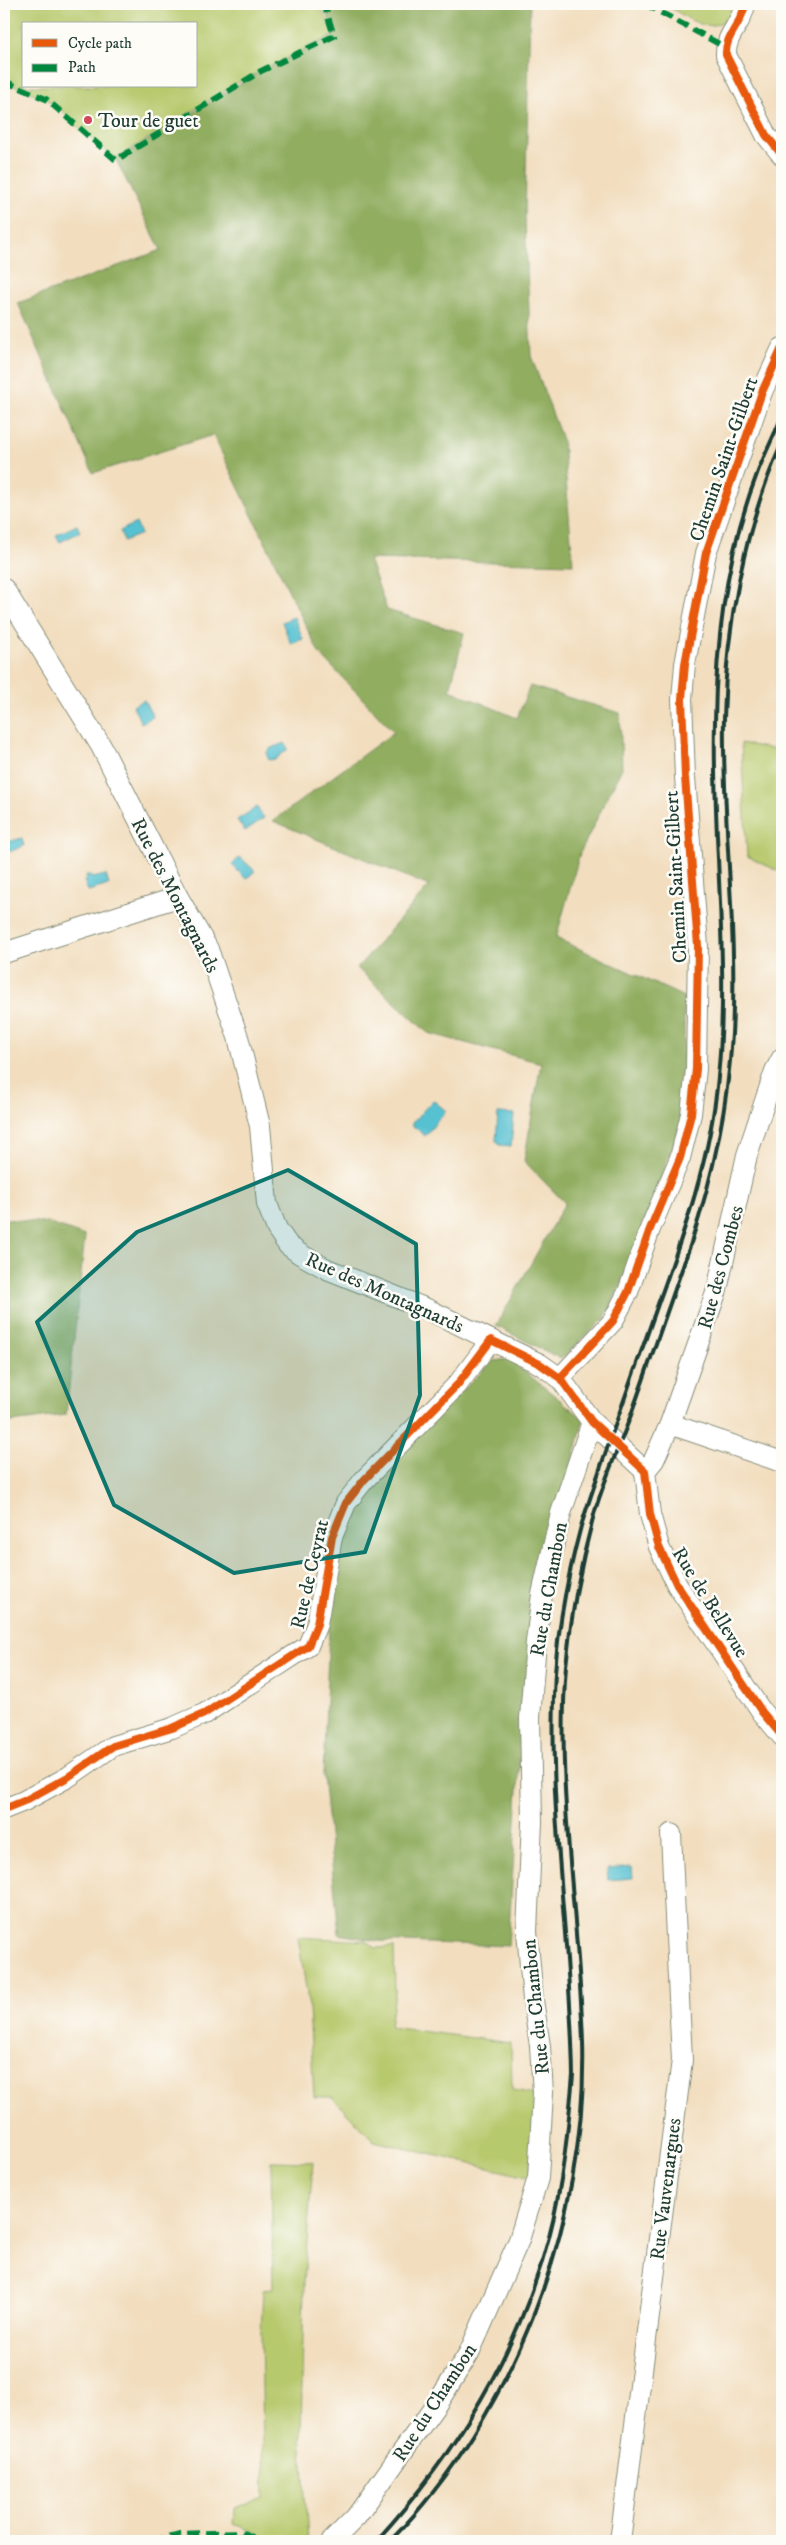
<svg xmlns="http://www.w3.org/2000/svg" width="786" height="2545" viewBox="0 0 786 2545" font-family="'IM FELL DW Pica',serif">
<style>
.green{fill:#b7c96d;stroke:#6b8350;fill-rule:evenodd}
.forest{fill:#91ad60;stroke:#58754a}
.water{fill:#56c1d1;stroke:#3a7f82}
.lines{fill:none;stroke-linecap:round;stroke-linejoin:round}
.street-casing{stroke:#888e7a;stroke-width:22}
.street{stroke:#fff;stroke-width:20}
.rail{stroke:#1f3d34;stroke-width:4}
.quiet{stroke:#00873e;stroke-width:6;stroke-dasharray:12 6;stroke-linecap:butt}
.cycleway-casing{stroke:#fdfcf7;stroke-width:11}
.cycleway{stroke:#e8590c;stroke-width:8}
.marked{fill:#0f766e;fill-opacity:0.2;stroke:#0f766e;stroke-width:4;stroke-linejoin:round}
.poi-dot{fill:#d1495b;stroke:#fdfcf7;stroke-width:2}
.labels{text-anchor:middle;stroke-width:5;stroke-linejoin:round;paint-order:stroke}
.poi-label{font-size:20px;fill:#1f3d34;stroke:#fdfcf7;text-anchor:start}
.street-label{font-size:20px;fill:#1f3d34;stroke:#fdfcf7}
</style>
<rect width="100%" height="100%" fill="#fdfcf7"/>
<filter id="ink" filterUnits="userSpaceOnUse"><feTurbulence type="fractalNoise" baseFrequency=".02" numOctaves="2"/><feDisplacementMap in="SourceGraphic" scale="10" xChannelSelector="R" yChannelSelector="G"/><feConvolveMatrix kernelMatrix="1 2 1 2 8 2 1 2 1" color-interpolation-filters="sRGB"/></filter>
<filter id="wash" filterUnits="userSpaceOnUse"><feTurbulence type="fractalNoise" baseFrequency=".0096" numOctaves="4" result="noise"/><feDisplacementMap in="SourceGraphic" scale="20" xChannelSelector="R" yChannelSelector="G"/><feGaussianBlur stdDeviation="1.12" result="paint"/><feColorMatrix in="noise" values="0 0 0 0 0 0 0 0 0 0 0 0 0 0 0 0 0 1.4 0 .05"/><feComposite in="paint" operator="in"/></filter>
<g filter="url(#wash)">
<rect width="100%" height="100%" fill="#f2debf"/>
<path class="green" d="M4,4H320L333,35L239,82L115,159L73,123L64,112L46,99L4,81ZM24,24H196V86H24Z
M662,4H738C737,10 731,15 726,19C704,37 683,12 662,4Z
M741,743L782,751V873L747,856Z
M298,1937L367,1941L376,1948L394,1947L395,1993L390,2027L511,2043L512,2090L536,2094L531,2178L374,2141L332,2097H314L309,2007Z
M271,2161L313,2162L304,2282L301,2433L308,2541H275L234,2524L235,2509L264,2497L261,2332L263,2290L273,2289Z"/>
<path class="forest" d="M324,4H530L525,219L531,356L563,442L573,564L369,559L387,610L464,633L450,690L517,718L530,686L620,713L622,768L580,853L556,938L684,997V1115L627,1272L605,1318L561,1359L496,1326L565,1203L524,1161L541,1063L428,1033L357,968L429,886L273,821L394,732L319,653L213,435L93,473L18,303L161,250L116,160L261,71L334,36Z
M4,1219L48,1223L85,1236L66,1415L4,1423Z
M509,1359L584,1419L536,1607L519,1774L508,1946L377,1941L339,1934L323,1775L329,1630L340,1534L355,1502L401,1452L492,1361Z"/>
<path class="water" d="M136,523L141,534L124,541L120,531Z
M77,525L80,532L60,542L56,535Z
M294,617L303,639L291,644L282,622Z
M144,700L153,717L141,723L133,706Z
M285,743L288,749L276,759L269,760L266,753L271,748Z
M257,807L264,818L245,831L237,820Z
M22,838L24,846L4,854V843Z
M240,857L255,871L246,879L232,865Z
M86,875H91L92,878L106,875L109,885L88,891L84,881L87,879Z
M433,1100L446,1111L425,1136L411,1124Z
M498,1113L514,1114L511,1146L499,1145V1142L496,1141Z
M632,1867L633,1878L608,1880L607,1869Z"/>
</g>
<g filter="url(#ink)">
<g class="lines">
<g class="street-casing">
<path id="street" d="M745,4C742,25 725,34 726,55L766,135L782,155
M4,589L101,746L178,897L208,949L238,1037L260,1126L267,1204L277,1229L288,1245L300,1254L327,1269L427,1309L540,1364L560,1378L592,1422L645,1471
M4,953L178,897
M560,1378L613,1321L628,1292L650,1229L680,1158L691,1114L696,1069L698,946L685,777L682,699L685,664L706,553L762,392L782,348
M670,1424L782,1462
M645,1471L654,1460L670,1424L717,1290L747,1155L775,1071L782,1058
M645,1471L650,1514L659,1547L677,1585L762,1712L782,1736
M4,1809L24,1801L68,1777L113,1746L172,1728L204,1714L308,1646L317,1624L332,1537L346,1503L364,1480L458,1384L491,1340
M332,2541L356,2517L438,2402L469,2353L519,2240L538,2178L543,2093L540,2046L533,2000L527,1931L532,1822L530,1718L536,1642L542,1594L561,1513L592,1422
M620,2541L682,2060L671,1834"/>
</g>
<use href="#street" class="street"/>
<path class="rail" d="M376,2541C455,2455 519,2351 549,2237C563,2184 568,2129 573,2075C571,1949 550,1823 554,1697C555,1639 566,1582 581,1526C605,1451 632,1378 658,1304C685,1230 711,1156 718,1077C730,958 712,840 715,722C716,639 727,552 757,474C764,455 774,436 782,416
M390,2541C515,2414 588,2220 583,2042C579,1917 556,1791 566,1666C571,1614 581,1561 595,1511C605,1478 619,1447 631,1415C651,1359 670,1302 690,1246C713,1177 728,1107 732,1034C738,929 722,823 724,718C726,627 744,527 782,443"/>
<path class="quiet" d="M645,4L725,47
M4,81L46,99L116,160L261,71L334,36L324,4
M152,2541L180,2534L241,2532L259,2541"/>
<g class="cycleway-casing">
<path id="cycleway" d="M745,4C742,25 725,34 726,55L766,135L782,155
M560,1378L613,1321L628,1292L650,1229L680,1158L691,1114L696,1069L698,946L685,777L682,699L685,664L706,553L762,392L782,348
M4,1809L24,1801L68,1777L113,1746L172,1728L204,1714L308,1646L317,1624L332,1537L346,1503L364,1480L458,1384L491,1340L540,1364L560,1378L592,1422L645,1471L650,1514L659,1547L677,1585L762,1712L782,1736"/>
</g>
<use href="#cycleway" class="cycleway"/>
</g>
</g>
<path class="marked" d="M288,1170L416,1244L420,1395L365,1552L234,1573L114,1505L37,1322L137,1232Z"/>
<circle class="poi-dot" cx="88" cy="120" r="5"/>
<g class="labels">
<g class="poi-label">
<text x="98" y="127">Tour de guet</text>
</g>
<g class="street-label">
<text transform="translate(723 459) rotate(-71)" y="7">Chemin Saint-Gilbert</text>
<text transform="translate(675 877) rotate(-93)" y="7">Chemin Saint-Gilbert</text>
<text transform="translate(176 895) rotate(63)" y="7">Rue des Montagnards</text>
<text transform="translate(720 1267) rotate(-75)" y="7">Rue des Combes</text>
<text transform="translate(385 1292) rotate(24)" y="7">Rue des Montagnards</text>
<text transform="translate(309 1574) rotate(-77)" y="7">Rue de Ceyrat</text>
<text transform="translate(548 1589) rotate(-80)" y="7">Rue du Chambon</text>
<text transform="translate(711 1602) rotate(58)" y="7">Rue de Bellevue</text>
<text transform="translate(535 2007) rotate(-96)" y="7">Rue du Chambon</text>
<text transform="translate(665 2189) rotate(-83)" y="7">Rue Vauvenargues</text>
<text transform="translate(434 2402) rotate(-57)" y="7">Rue du Chambon</text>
</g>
</g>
<rect width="786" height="2545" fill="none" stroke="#fdfcf7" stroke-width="20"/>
<rect x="22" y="22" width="175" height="65" fill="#fdfcf7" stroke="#a4b0a9"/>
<rect x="32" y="39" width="25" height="8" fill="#e8590c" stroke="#a4b0a9"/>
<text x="68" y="48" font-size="15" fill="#1f3d34">Cycle path</text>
<rect x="32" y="64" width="25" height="8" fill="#00873e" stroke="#a4b0a9"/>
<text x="68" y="72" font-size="15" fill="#1f3d34">Path</text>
</svg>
